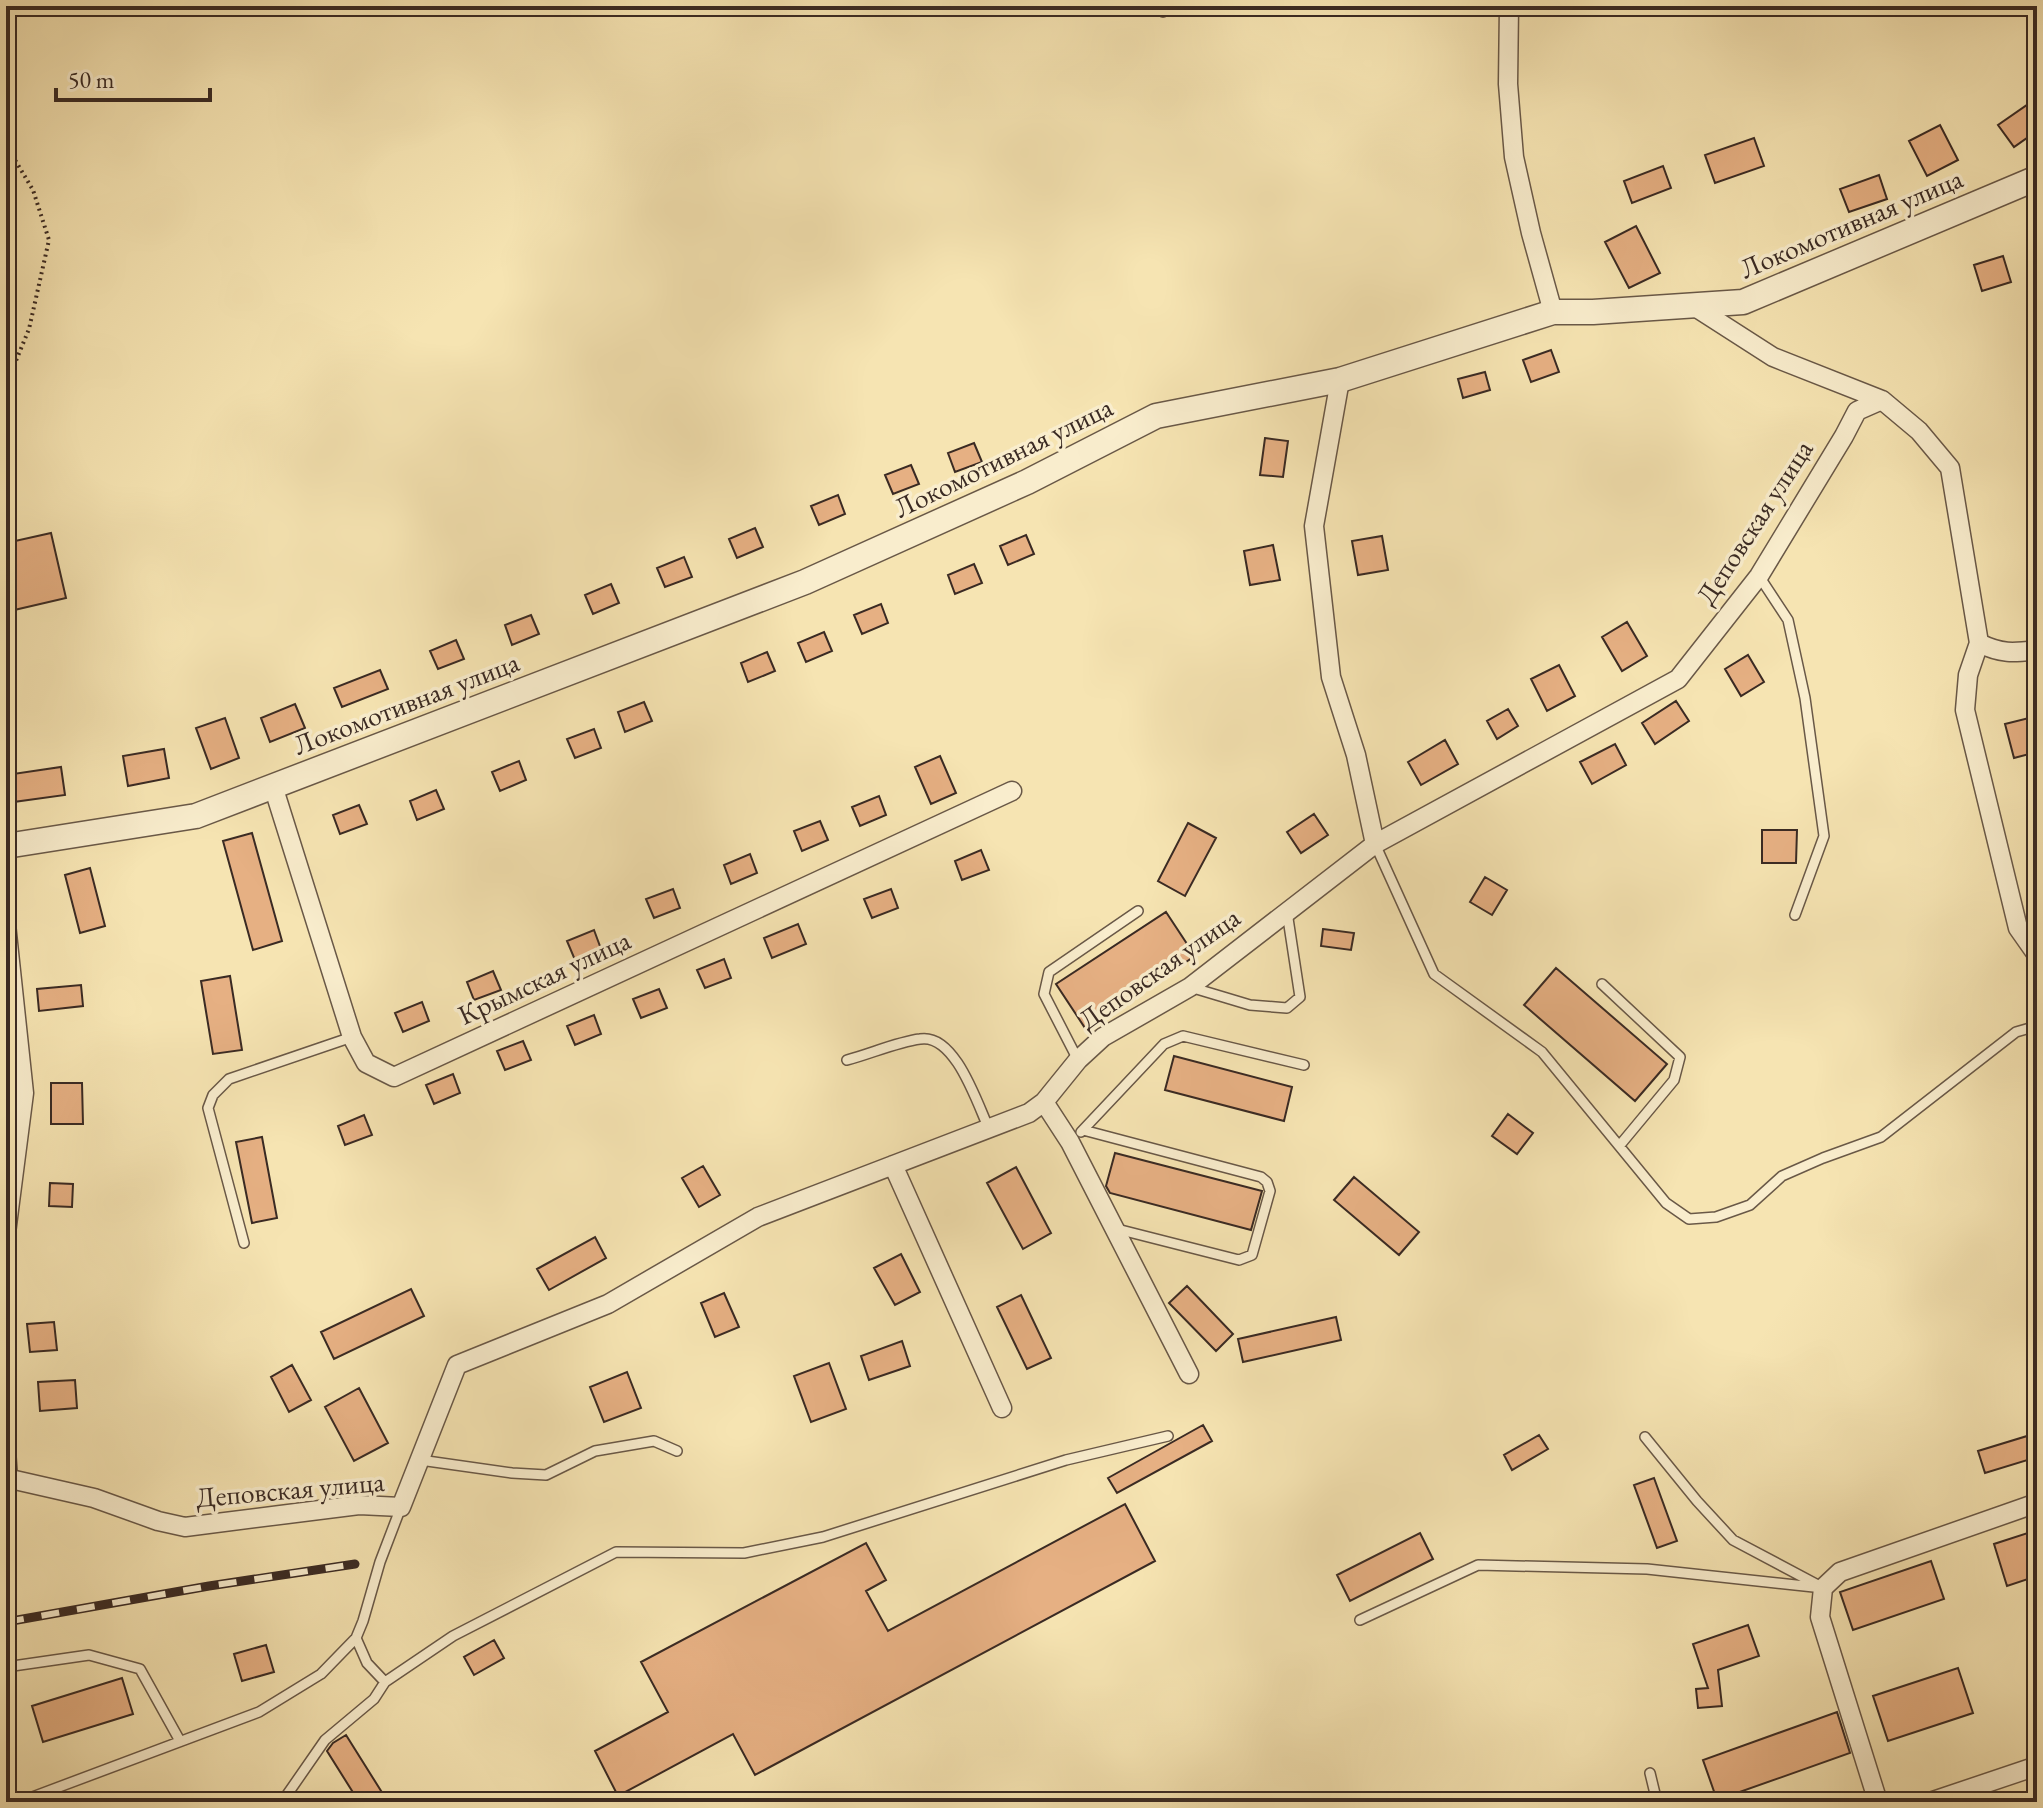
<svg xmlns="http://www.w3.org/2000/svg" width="2043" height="1808" viewBox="0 0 2043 1808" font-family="'EB Garamond',serif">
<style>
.building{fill:#e6b083;stroke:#3a2a23;stroke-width:2}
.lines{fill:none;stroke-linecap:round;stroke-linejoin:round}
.service-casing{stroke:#695847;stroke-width:12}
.minor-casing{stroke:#695847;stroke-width:21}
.tertiary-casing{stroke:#695847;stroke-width:27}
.path{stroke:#3a2a23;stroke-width:4;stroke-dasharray:2 4;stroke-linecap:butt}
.service{stroke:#f9edcd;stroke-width:9}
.minor{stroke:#f9edcd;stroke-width:18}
.tertiary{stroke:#f9edcd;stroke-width:24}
.rail-casing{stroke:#3a2a23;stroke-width:9}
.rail{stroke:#f9edcd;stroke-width:6;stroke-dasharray:18;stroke-linecap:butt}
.labels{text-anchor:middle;stroke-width:7;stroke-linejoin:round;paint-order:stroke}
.street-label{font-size:28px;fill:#3a2a23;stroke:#f9edcd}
</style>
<rect width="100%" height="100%" fill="#f6e4b2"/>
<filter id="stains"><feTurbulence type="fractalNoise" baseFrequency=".0025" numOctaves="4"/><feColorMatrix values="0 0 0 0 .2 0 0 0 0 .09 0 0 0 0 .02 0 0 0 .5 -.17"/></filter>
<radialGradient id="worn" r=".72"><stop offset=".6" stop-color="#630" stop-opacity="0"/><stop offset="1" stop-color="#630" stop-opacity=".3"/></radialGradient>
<path class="building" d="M2037,98V131L2014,147L1998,125Z
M1940,125L1958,160L1927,176L1909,141Z
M1754,138L1764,166L1715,183L1705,155Z
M1663,166L1671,188L1632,203L1624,181Z
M1879,175L1887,199L1849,212L1840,189Z
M1636,226L1660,273L1629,288L1605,242Z
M2003,256L2011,282L1982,291L1974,265Z
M1551,350L1559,372L1531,382L1523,360Z
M1485,372L1490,390L1463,398L1458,379Z
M1265,438L1288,441L1283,477L1260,475Z
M974,443L982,462L955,472L948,453Z
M911,465L919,484L893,494L885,475Z
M838,495L845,514L819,525L811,506Z
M755,528L763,547L737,558L729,539Z
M51,533L66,598L10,611L6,591V543Z
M1026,535L1034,554L1008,565L1000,546Z
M1382,536L1388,570L1358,575L1352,541Z
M1273,545L1280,580L1250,585L1244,551Z
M684,557L692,577L665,587L657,568Z
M974,564L982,583L955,594L948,575Z
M611,584L619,603L593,614L585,595Z
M881,604L888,623L862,634L854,615Z
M531,615L539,634L512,645L505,625Z
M1627,622L1647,656L1622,671L1602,637Z
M824,632L832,651L806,662L798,643Z
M456,640L464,659L438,669L430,651Z
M767,652L775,671L748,682L741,663Z
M1748,655L1764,682L1741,696L1725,669Z
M1559,665L1575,696L1547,711L1531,679Z
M380,670L388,689L342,707L334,688Z
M1676,701L1689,721L1655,744L1642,723Z
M644,702L652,721L625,732L618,712Z
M295,704L305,728L270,742L261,718Z
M1508,709L1518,726L1497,739L1487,721Z
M2037,716V752L2014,758L2005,724Z
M225,718L239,758L211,769L196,728Z
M594,729L601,748L575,758L567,739Z
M1445,740L1458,764L1421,785L1408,762Z
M1615,744L1626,765L1592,784L1580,762Z
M164,749L169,778L128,786L123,756Z
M940,756L956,793L931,804L915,767Z
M519,761L526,780L500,791L492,772Z
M61,767L65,795L6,803V775Z
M436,790L444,809L417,820L410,801Z
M879,796L886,815L860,826L852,807Z
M359,805L367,824L340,834L333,815Z
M1314,814L1328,835L1301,853L1287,832Z
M820,821L828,840L802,851L794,831Z
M1188,823L1216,838L1185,896L1158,881Z
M1762,830H1797L1796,863H1762Z
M252,833L282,941L253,950L223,841Z
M981,850L989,870L962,880L955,861Z
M750,854L757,873L731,884L724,865Z
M90,868L105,926L80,933L65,875Z
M1485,877L1507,890L1492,915L1470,902Z
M673,889L680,908L654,918L646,899Z
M891,889L898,908L872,918L864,899Z
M1166,912L1195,956L1085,1028L1056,984Z
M798,924L806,944L772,958L764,938Z
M1323,929L1354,933L1351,950L1321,946Z
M594,930L601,949L575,960L567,941Z
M724,959L731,978L705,988L697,970Z
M1556,968L1667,1064L1635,1101L1524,1005Z
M493,971L501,990L474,1000L467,982Z
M230,976L242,1050L213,1054L201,981Z
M81,985L83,1006L39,1011L37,989Z
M659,989L667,1008L641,1018L633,999Z
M422,1002L429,1021L403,1032L395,1013Z
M594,1015L601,1034L575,1045L567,1026Z
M523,1041L531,1060L505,1070L497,1051Z
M1174,1056L1292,1087L1284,1121L1165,1090Z
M453,1074L460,1093L434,1104L426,1085Z
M51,1083H82L83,1124H51Z
M1508,1114L1533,1133L1517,1154L1492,1136Z
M364,1115L372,1135L345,1145L338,1126Z
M262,1137L277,1218L252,1223L236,1142Z
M1115,1153L1262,1191L1251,1230L1110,1193L1106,1186Z
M703,1166L720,1195L699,1207L682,1178Z
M1016,1167L1051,1233L1023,1249L987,1183Z
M1354,1177L1419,1232L1399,1255L1334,1200Z
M50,1183L73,1184L72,1207L49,1206Z
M595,1237L606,1258L549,1290L537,1269Z
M901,1254L920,1292L895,1305L874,1268Z
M1187,1286L1233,1334L1216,1351L1169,1303Z
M411,1289L424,1316L334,1359L321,1332Z
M724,1293L739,1327L715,1337L701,1303Z
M1021,1295L1051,1358L1027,1369L997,1307Z
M1336,1317L1341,1340L1243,1362L1238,1339Z
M54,1322L57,1350L30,1352L27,1324Z
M902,1341L910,1366L869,1380L861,1356Z
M829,1363L846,1409L811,1422L794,1376Z
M292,1365L311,1400L289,1412L271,1377Z
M627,1372L641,1408L604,1422L590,1387Z
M75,1380L77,1408L40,1411L38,1382Z
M359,1388L388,1443L354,1461L325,1407Z
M1203,1425L1212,1441L1117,1493L1108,1478Z
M2037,1433V1457L1985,1473L1978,1451Z
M1539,1435L1548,1449L1512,1470L1504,1455Z
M1654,1478L1677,1541L1657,1548L1634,1485Z
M1125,1504L1155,1561L755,1775L733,1734L618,1796L595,1751L668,1712L641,1662L866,1543L886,1580L866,1591L888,1631Z
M2037,1530V1576L2007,1586L1994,1544Z
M1420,1533L1433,1559L1350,1601L1337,1575Z
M1931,1561L1944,1599L1853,1630L1840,1592Z
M1748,1625L1759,1656L1718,1670L1722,1706L1698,1708L1696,1689L1708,1688L1693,1644Z
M494,1640L504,1658L474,1675L464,1657Z
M266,1645L274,1672L242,1681L234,1654Z
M1958,1668L1973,1713L1888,1741L1873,1696Z
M122,1678L133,1714L43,1742L32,1706Z
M1837,1712L1850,1753L1717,1800L1703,1760Z
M346,1735L388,1802H359L327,1751L333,1743Z"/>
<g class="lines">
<g class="service-casing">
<path id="service" d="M1399,6L1508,10
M1163,12L1169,6
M1759,576L1788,620L1805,698L1824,836L1795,915
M1375,844L1434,974L1542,1052L1666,1203L1689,1219L1716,1217L1750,1205L1782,1176L1823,1158L1881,1137L2016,1032L2037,1026
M1602,984L1680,1057L1674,1080L1620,1145
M1190,987L1250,1005L1287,1008L1300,997L1287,912
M847,1060C870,1054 897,1042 920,1039C955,1033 977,1103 989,1129
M1078,1060L1044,994L1049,972L1138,911
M1083,1130L1261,1177L1267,1182L1270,1191L1252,1255L1239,1260L1117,1229
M1081,1132L1164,1044L1183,1036L1304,1065
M244,1243L208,1108L213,1095L229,1079L352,1037
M1645,1437L1697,1501L1733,1540L1816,1584
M420,1460L512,1473L546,1475L595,1451L654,1441L677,1451
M1360,1620L1478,1565L1647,1569L1823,1588
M6,1667L89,1655L140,1669L180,1741
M385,1682L453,1636L616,1552L744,1553L823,1537L1066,1460L1168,1436
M1650,1773L1657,1802
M19,1802L259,1712L321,1674L356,1638L363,1621L380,1562L401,1507
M282,1802L325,1740L374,1699L385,1682L367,1663L356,1638"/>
</g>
<g class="minor-casing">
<path id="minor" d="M1509,6L1508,84L1514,157L1531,233L1553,312
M1692,305L1773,357L1882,400L1919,431L1950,468L1979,643C2001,654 2013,653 2037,650
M1340,380L1314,526L1331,677L1356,755L1375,844
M1979,643L1968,675L1965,710L2018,928L2037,955
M273,786L352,1037L366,1063L394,1077L1012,791
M6,924L24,1093L6,1233
M1044,1102L1070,1142L1189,1374
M893,1165L1002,1408
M6,1450L8,1479
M6,1478L94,1498L158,1521L185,1527L359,1505L401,1507L457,1365L608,1304L758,1217L1029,1113L1044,1102L1078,1060L1103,1037L1190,987L1375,844L1678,679L1759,576L1844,436L1857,411L1882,400
M1878,1802L1820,1617L1823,1588L1840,1572L2037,1503
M1930,1802L2037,1766"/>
</g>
<g class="tertiary-casing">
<path id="tertiary" d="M6,846L196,816L805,582L1027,482L1156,416L1340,380L1553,312H1593L1743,302L2037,178"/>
</g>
<path class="path" d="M6,145L33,190L49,240L29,329L6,385"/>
<use href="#service" class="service"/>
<use href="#minor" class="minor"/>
<use href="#tertiary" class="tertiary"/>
<g class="rail-casing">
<path id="rail" d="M6,1622L209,1586L355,1564"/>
</g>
<use href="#rail" class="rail"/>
</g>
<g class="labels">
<g class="street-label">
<text transform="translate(1851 223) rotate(-23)" y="10">Локомотивная улица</text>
<text transform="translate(1003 457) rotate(-26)" y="10">Локомотивная улица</text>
<text transform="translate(1754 522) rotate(-57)" y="10">Деповская улица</text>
<text transform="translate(406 703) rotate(-21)" y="10">Локомотивная улица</text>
<text transform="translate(1159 968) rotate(-35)" y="10">Деповская улица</text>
<text transform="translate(544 977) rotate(-25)" y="10">Крымская улица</text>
<text transform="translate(290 1489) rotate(-5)" y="10">Деповская улица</text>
</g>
</g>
<rect width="2043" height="1808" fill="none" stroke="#f6e4b2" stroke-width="32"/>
<rect x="8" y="8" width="2027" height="1792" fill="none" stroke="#3a2a23" stroke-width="4"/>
<rect x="16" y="16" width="2011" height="1776" fill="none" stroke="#3a2a23" stroke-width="2"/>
<path d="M56 88v12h154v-12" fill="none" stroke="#3a2a23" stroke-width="4"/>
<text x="68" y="88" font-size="24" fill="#3a2a23" stroke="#f9edcd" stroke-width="6" paint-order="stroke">50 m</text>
<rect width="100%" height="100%" filter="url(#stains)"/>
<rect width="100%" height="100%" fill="url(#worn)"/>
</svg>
